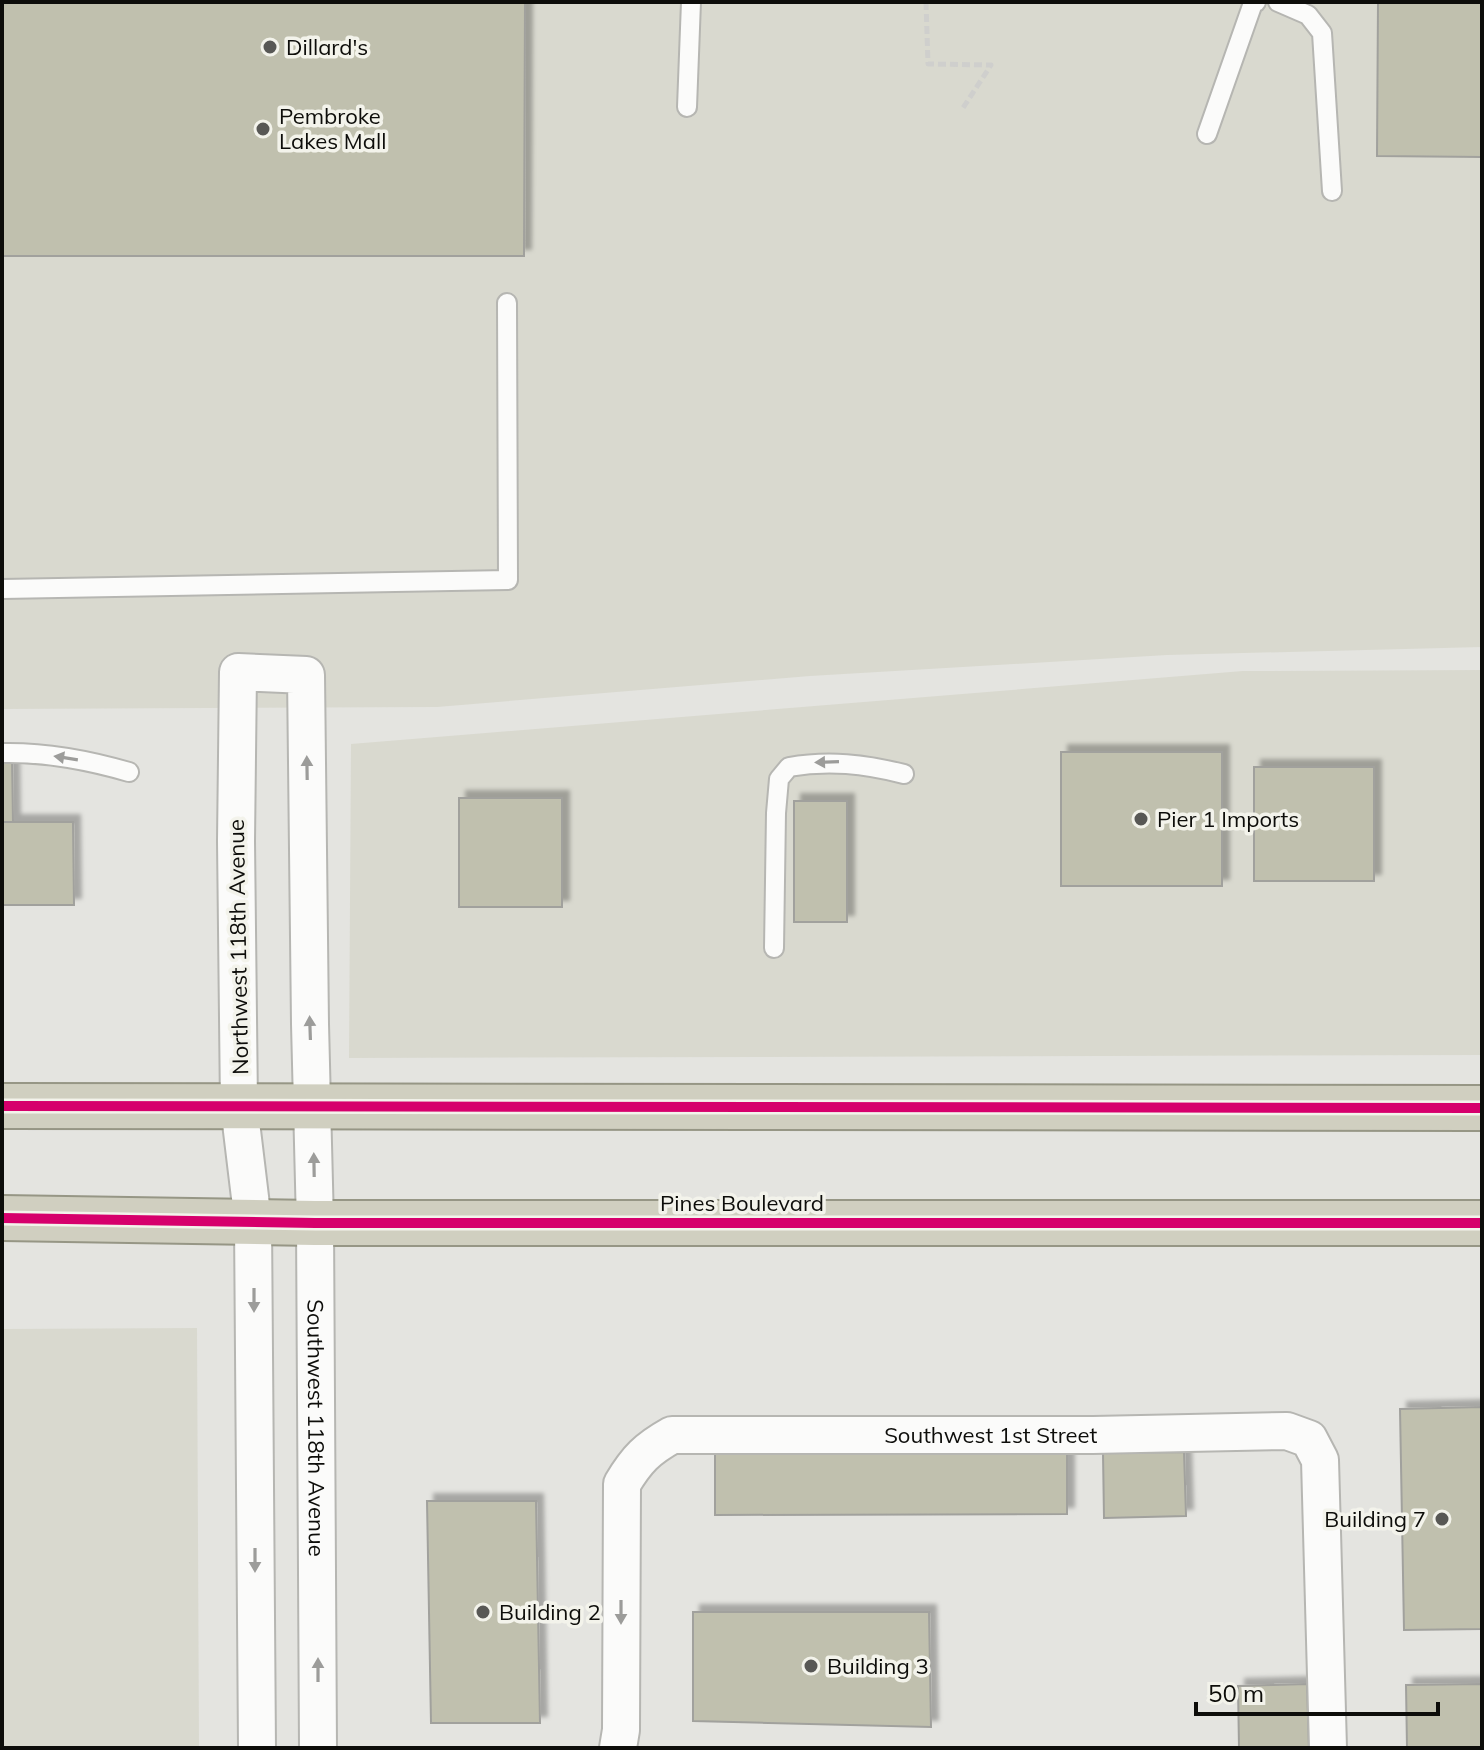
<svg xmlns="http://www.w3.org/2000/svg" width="1484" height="1750" viewBox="0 0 1484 1750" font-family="Mulish,sans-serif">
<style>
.built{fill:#d9d9cf}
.building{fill:#c0c0ae;stroke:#a1a19d;stroke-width:2;filter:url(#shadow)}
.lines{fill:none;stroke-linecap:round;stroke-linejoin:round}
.lane-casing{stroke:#b6b6b2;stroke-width:22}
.street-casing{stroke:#b6b6b2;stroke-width:40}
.highway-casing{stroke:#969685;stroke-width:48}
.path{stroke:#cfcfcd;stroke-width:5;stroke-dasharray:8 4;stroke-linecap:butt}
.lane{stroke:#fbfbfa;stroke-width:18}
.street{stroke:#fbfbfa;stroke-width:36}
.highway{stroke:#d0cfc0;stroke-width:44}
.cycleway-casing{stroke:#f3f3eb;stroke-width:15}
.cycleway{stroke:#d6006c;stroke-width:10}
.oneway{fill:#9c9c9a}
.poi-dot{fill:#585855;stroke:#f3f3eb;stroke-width:3}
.labels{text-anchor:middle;stroke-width:7;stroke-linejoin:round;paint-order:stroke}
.poi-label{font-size:22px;fill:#0d0d0a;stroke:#f3f3eb;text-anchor:start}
.street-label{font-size:22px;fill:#0d0d0a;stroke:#f3f3eb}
</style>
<defs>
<filter id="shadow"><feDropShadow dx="7" dy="-7" stdDeviation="2" flood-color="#0004"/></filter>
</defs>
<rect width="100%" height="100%" fill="#e4e4e0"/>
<path class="built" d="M2,2H1482V647L1167,655L810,676L437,707L2,709Z
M1482,670V1055L349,1058L351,744L1243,671Z
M197,1328L199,1748H2V1329Z"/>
<path class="building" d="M2,2H525L524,256H2Z
M1378,2H1482V157L1377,156Z
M1061,752H1222V886H1061Z
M2,757H12L13,822H2Z
M1254,767H1374V881H1254Z
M459,798H562V907H459Z
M794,801H847V922H794Z
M2,822H73L74,905H2Z
M1482,1407V1629L1404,1630L1400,1409Z
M715,1452L1067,1454V1514L715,1515Z
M1184,1452L1186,1516L1104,1518L1103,1453Z
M427,1501H536L540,1723H431Z
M693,1612H929L931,1727L693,1721Z
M1307,1684L1309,1748H1239L1238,1686Z
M1482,1684V1748H1407L1406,1685Z"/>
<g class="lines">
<g class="lane-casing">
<path id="lane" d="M1278,2L1308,15L1322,33L1332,191
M687,107L691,2
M1207,134L1253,3L1256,2
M2,589L508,580L507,303
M2,753C46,752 88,760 129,772
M774,948L776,813L779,779L789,767C829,760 864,764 904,774"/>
</g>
<g class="street-casing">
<g id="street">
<path id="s1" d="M257,1748L253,1222L239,1106L236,841L238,672L306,675L310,1024L315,1223L318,1748"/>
<path id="s2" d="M618,1748L621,1730L622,1484C637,1459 647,1449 672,1435H1093L1287,1431L1309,1439L1320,1460L1328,1748"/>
</g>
</g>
<g class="highway-casing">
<path id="highway" d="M2,1106L1482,1108
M2,1218L315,1223H1482"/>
</g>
<path class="path" d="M926,2L928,64L991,65L963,108"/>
<use href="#lane" class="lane"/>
<use href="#street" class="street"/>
<use href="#highway" class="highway"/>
<g class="cycleway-casing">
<path id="cycleway" d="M2,1106L1482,1108
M2,1218L315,1223H1482"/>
</g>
<use href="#cycleway" class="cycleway"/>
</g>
<defs><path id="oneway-solid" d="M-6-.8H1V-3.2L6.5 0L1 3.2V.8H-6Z" transform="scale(2)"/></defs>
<g class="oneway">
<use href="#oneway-solid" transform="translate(66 758) rotate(-171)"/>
<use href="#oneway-solid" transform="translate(827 762) rotate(178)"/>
<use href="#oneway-solid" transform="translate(307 768) rotate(-91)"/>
<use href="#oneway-solid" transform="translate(310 1028) rotate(-92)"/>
<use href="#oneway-solid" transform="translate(314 1165) rotate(-91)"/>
<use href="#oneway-solid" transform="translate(254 1300) rotate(90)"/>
<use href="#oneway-solid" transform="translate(255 1560) rotate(90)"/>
<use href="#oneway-solid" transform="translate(621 1612) rotate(90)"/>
<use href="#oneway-solid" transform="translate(318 1670) rotate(-90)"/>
</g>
<g class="poi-dot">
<circle cx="270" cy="47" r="8"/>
<circle cx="263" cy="129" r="8"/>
<circle cx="1141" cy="819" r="8"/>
<circle cx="1442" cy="1519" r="8"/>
<circle cx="483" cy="1612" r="8"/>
<circle cx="811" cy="1666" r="8"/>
</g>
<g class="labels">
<g class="poi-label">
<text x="286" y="55">Dillard's</text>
<text x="279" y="124">Pembroke<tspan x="279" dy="25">Lakes Mall</tspan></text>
<text x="1157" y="827">Pier 1 Imports</text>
<text x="1426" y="1527" text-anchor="end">Building 7</text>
<text x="499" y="1620">Building 2</text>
<text x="827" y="1674">Building 3</text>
</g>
<g class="street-label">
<text transform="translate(238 947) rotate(-91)" y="8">Northwest 118th Avenue</text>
<text x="742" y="1211">Pines Boulevard</text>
<text dy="8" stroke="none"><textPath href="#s1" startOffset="1898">Southwest 118th Avenue</textPath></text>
<text dy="8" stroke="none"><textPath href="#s2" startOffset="654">Southwest 1st Street</textPath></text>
</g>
</g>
<rect width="1484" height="1750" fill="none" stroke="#0d0d0a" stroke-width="8"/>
<path d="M1196 1702v12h242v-12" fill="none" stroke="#0d0d0a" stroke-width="4"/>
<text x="1208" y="1702" font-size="24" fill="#0d0d0a" stroke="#f3f3eb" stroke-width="6" paint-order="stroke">50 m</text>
</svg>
